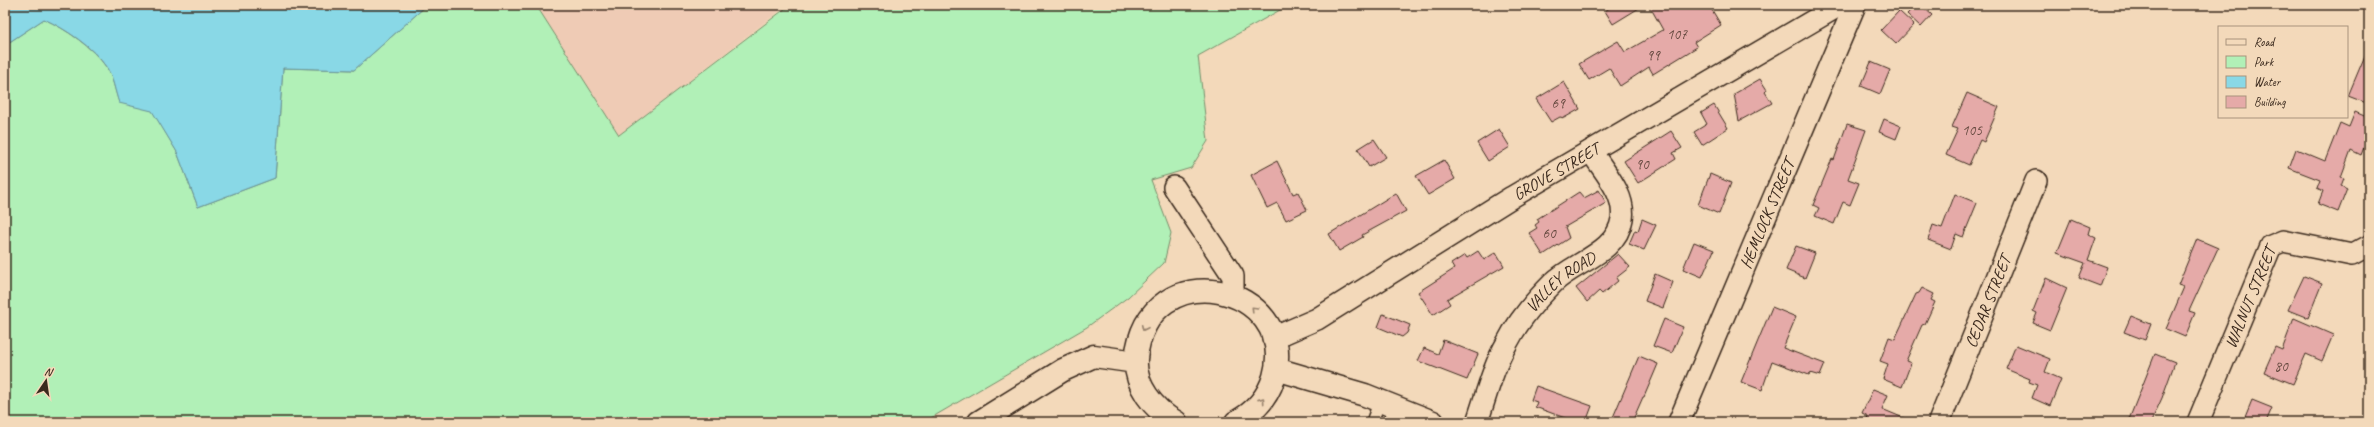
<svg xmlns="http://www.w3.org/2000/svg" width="2374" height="427" viewBox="0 0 2374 427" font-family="Caveat,sans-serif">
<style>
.built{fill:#efcbb5}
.green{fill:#b1f0b7;stroke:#768d6a}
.water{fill:#89d8e6;stroke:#6a9296}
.building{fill:#e5aaa8;stroke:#3b2a1e}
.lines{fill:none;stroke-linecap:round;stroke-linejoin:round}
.lane-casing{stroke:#3b2a1e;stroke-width:14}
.street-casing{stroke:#3b2a1e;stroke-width:24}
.secondary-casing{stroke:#3b2a1e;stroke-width:25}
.lane{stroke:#f3d9ba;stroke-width:11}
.street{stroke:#f3d9ba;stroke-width:21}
.secondary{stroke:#f3d9ba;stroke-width:22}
.oneway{stroke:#97826c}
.labels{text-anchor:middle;stroke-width:4;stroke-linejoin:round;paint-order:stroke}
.number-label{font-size:15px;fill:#664a40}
.street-label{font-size:17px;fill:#3b2a1e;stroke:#f3d9ba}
</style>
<rect width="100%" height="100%" fill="#f3d9ba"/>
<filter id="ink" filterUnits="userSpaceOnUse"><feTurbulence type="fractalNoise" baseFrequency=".025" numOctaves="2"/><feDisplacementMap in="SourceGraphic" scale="8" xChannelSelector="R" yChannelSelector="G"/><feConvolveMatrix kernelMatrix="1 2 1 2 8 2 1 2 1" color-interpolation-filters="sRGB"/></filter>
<g filter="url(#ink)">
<path class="built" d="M536,5H787L619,135Z"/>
<path class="green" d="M427,5H536L619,135L790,5H1289L1198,56L1208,141L1191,168L1151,180L1171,233L1164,263L1128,297L1087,327L924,422H5V45L44,19C66,29 92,47 107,68C113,77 115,92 119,102L152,110L177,152L198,207L275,178L283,68L354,70Z"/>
<path class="water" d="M5,5H427L354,70L283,68L275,178L198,207L177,152L152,111L119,103C115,92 113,77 107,68C93,47 66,29 44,19L5,45Z"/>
<path class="building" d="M1614,5H1644L1613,24L1605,11Z
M1649,5H1709L1721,25L1694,42L1697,47L1653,74L1649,67L1620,86L1609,68L1589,80L1579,64L1618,41L1625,52L1663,30Z
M1916,5H1921L1932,15L1921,27L1907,14Z
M1899,11L1914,25L1896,44L1881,30Z
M2369,46V104L2348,96Z
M1871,62L1890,70L1880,94L1861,86Z
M1760,79L1767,90L1765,92L1772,103L1739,121L1734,94Z
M1564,82L1580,109L1564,118L1560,117L1551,122L1536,99Z
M1967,93L1999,107L1984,142L1980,140L1969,165L1946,155L1958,129L1952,127Z
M1714,105L1728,128L1702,145L1694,132L1707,124L1701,113Z
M2355,112L2369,118V135L2361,155L2351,150L2341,177L2344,178L2341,186L2347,189L2338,212L2318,204L2323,191L2317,188L2320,180L2289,168L2296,149L2325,161L2340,123L2349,127Z
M1884,119L1901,126L1896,139L1879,132Z
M1847,124L1866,130L1848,179L1859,183L1850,205L1843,202L1834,224L1815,216L1819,208L1813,205L1832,159L1834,160Z
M1499,129L1510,147L1488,161L1477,143Z
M1671,131L1682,148L1673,153L1676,159L1638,183L1624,161Z
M1374,139L1386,157L1369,167L1358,149Z
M1444,160L1455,179L1428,195L1416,176Z
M1277,161L1293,194L1298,192L1307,210L1286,220L1277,203L1267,208L1251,175Z
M1710,174L1731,183L1719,214L1698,205Z
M1599,190L1606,203L1565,227L1569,238L1543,255L1529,233L1537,228L1535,225L1539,222L1537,219L1579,192L1584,198Z
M1396,193L1406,211L1362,235L1363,237L1339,251L1329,234Z
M1955,194L1977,203L1963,237L1956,234L1951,249L1928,240L1933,225L1942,228Z
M1642,219L1656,225L1644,250L1629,244L1635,230L1638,231Z
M2071,219L2090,227L2088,234L2096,238L2088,260L2107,267L2100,286L2079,278L2085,263L2057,253Z
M2197,239L2218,248L2189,311L2195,313L2185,337L2166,329L2184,287L2178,285Z
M1694,242L1714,250L1702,277L1683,269Z
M1796,246L1815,253L1805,278L1786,270Z
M1478,251L1484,260L1496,252L1504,266L1447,299L1450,304L1433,315L1418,292L1454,269L1451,264L1465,255L1467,258Z
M1618,254L1630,267L1616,278L1618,281L1602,294L1599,291L1587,302L1576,288Z
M1655,274L1673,282L1663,308L1645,301Z
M2304,276L2322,283L2308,318L2288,310Z
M2046,278L2067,288L2050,330L2033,323L2037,313L2033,311Z
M1922,288L1934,294L1931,300L1935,302L1925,324L1922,325L1906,361L1911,363L1902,387L1883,379L1888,364L1880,361L1889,337L1895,339L1916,294L1919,293Z
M1772,307L1796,317L1783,348L1825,364L1820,376L1810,373L1809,375L1772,361L1762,390L1741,382Z
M1383,314L1410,325L1407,333L1402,337L1378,327Z
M2131,316L2151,324L2145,340L2124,332Z
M2294,318L2333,335L2322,361L2306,354L2293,384L2264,372L2275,347L2282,350Z
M1664,319L1683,327L1672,353L1653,346Z
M1443,340L1478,354L1467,380L1418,361L1424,348L1438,354Z
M2016,345L2050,359L2045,372L2061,379L2050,406L2032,398L2037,385L2029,382L2030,379L2006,369Z
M2155,354L2175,362L2162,398L2151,422H2128Z
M1639,356L1658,364L1644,397H1643L1632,422H1611Z
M1536,386L1592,406L1586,422H1576L1535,407L1537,402L1531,400Z
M1873,389L1888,395L1882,409L1913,422H1866L1868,416L1862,413Z
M2252,400L2272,408L2266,422H2243Z"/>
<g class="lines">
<g class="lane-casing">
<path id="lane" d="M1372,422L1380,400"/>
</g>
<g class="street-casing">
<g id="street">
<path d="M1174,187L1233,276V295"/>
<path id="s1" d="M1273,338L1317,319L1512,197L1840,5"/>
<path id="s2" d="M1477,422C1486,396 1493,367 1507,343C1518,321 1536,300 1553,283C1574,262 1617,253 1622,219C1626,194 1603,171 1591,151"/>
<path id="s3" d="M1679,422L1855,5"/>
<path id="s4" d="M1939,422L2036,181"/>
<path id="s5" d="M2198,422L2271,246L2283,241L2352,255L2369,246"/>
</g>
</g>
<g class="secondary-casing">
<path id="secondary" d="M1276,369L1365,395L1433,422
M979,422L1063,370L1094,356L1136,362
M1176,422C1154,410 1134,385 1136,359C1147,248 1300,285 1274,377C1268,397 1255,412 1236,422"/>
</g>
<use href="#lane" class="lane"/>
<use href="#street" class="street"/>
<use href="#secondary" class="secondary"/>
</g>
<defs><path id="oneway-chevron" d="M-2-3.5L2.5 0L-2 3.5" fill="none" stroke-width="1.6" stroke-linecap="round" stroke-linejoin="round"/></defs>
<g class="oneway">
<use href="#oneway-chevron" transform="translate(1254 309) rotate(-135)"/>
<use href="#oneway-chevron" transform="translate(1144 328) rotate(115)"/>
<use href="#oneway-chevron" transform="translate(1262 400) rotate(-55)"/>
</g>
</g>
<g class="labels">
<g class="number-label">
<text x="1677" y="39">107</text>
<text x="1653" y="60">99</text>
<text x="1558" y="108">69</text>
<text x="1972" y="135">105</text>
<text x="1642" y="169">90</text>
<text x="1549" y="238">60</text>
<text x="2281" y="371">80</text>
</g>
<g class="street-label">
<text dy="6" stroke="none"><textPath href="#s1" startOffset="329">GROVE STREET</textPath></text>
<text dy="6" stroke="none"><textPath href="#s3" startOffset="226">HEMLOCK STREET</textPath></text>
<text dy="6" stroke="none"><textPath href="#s2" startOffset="167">VALLEY ROAD</textPath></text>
<text dy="6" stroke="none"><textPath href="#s5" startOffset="135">WALNUT STREET</textPath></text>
<text dy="6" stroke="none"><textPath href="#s4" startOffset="130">CEDAR STREET</textPath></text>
</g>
</g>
<rect width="2374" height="427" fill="none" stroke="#f3d9ba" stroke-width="20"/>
<rect x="10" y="10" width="2354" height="407" fill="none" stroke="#3b2a1e" stroke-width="1.5" filter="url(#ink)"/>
<rect x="2218" y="26" width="130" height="92" fill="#f3d9ba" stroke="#a9937c"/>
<rect x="2226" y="39" width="20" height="6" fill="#f3d9ba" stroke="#a9937c"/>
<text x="2254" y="46" font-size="12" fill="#3b2a1e">Road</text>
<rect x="2226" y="56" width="20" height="12" fill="#b1f0b7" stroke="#a9937c"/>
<text x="2254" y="66" font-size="12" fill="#3b2a1e">Park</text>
<rect x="2226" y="76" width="20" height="12" fill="#89d8e6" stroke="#a9937c"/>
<text x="2254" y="86" font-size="12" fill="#3b2a1e">Water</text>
<rect x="2226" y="96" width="20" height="12" fill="#e5aaa8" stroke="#a9937c"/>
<text x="2254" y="106" font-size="12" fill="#3b2a1e">Building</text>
<g transform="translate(46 381) rotate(13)" stroke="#f3d9ba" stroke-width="3" paint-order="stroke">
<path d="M0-3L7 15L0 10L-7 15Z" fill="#3b2a1e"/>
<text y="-6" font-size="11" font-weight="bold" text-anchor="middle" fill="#3b2a1e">N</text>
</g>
</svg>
